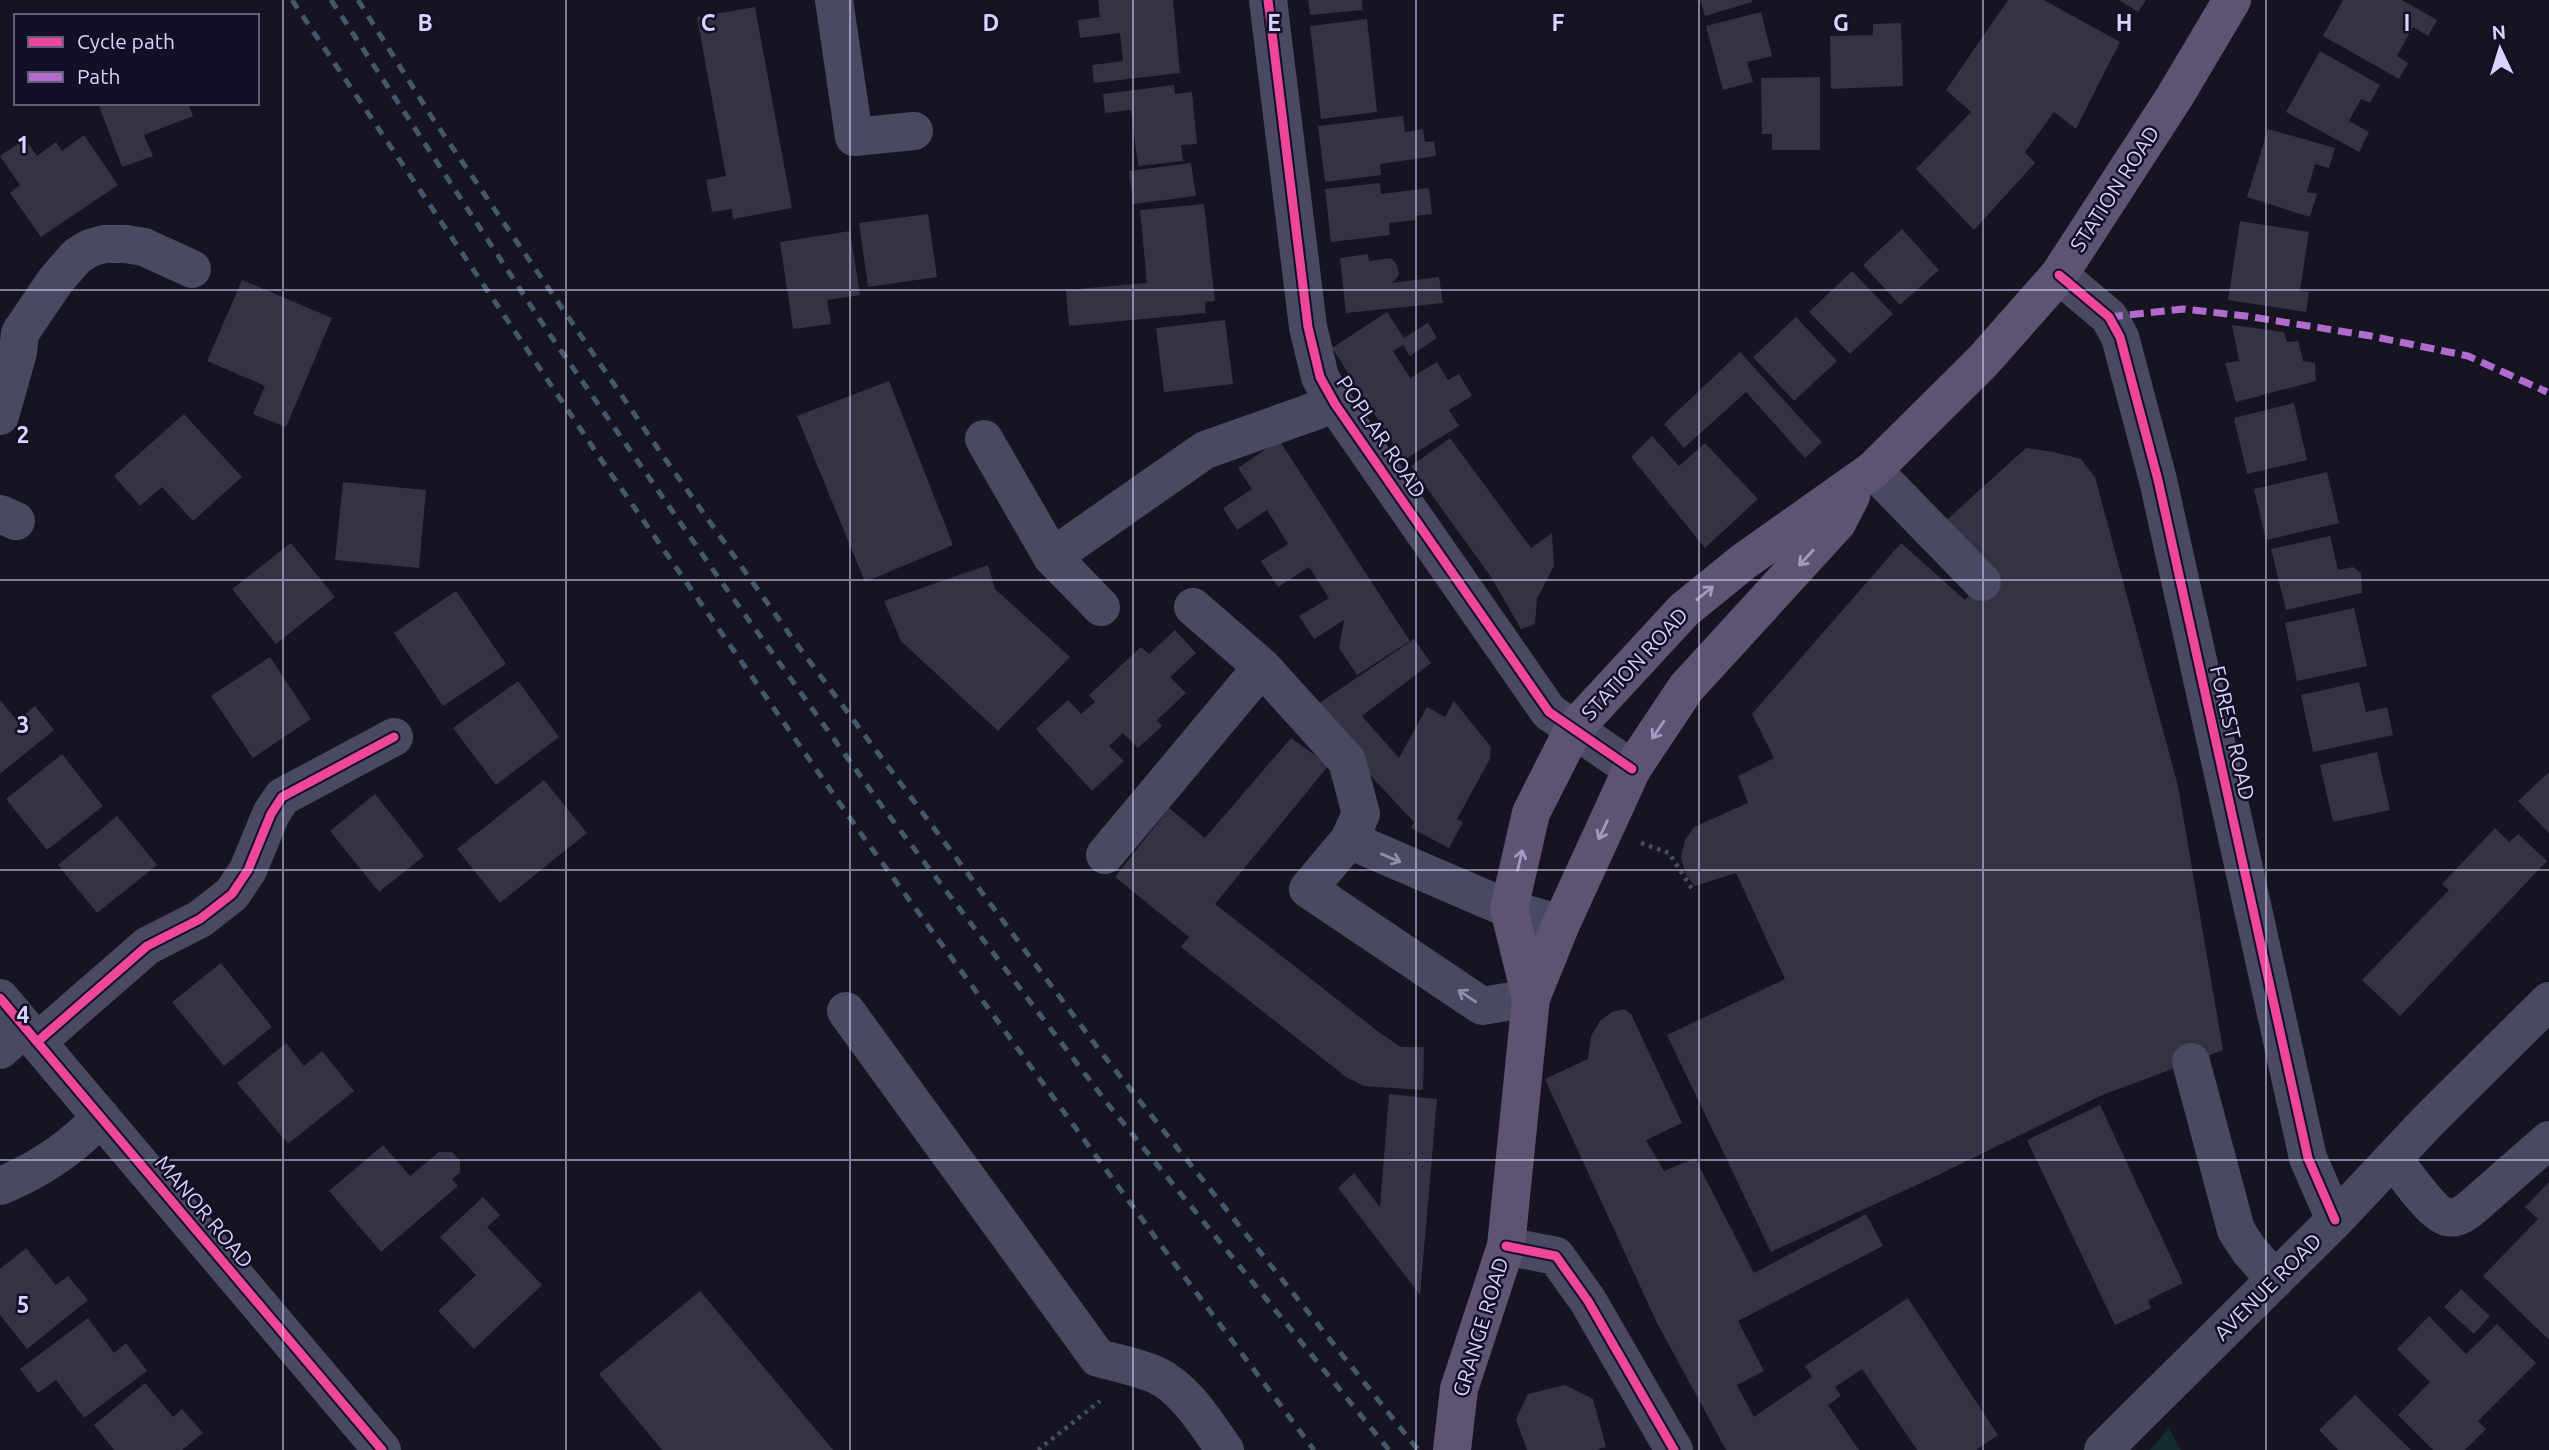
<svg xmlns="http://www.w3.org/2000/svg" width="2549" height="1450" viewBox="0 0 2549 1450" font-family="Ubuntu,sans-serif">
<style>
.green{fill:#132c2d}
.building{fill:#343243}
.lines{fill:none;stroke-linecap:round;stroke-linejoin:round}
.path{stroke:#44505f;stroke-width:4.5;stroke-dasharray:3.5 5;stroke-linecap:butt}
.minor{stroke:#4a4962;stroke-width:38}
.major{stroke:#5e5373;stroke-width:38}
.rail{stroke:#43596b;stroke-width:5;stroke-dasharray:10 9;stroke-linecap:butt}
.quiet{stroke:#b06ccc;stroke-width:7;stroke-dasharray:14 7;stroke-linecap:butt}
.cycleway-casing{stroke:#130f26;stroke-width:13}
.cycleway{stroke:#ed469a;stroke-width:9}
.oneway{stroke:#a29ac0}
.oneway2{stroke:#928eb0}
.grid{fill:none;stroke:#d9d4ff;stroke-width:2;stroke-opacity:0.55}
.labels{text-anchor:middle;stroke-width:5;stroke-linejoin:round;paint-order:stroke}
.street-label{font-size:21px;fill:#d9d4ff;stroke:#130f26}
.grid-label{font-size:23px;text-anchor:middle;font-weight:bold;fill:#d9d4ff;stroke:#130f26;stroke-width:5;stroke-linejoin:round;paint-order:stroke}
</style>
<rect width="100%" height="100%" fill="#161421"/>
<path class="green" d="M2169,1428L2181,1450H2150Z"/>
<path class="building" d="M1098,0H1173L1180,73L1094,83L1092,65L1123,61L1120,33L1080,38L1078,20L1100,17Z
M1308,0H1362L1363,10L1310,15Z
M1700,0H1752V2L1705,16Z
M2008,0H2044L2120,42L2076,129L2054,112L2025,152L2035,163L1974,230L1916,169L1971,112L1946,90Z
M2119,0H2146L2138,12Z
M2343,0H2402L2437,20L2428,36L2413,27L2397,56L2408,63L2399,79L2323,36Z
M755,7L792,208L733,219L732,209L712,212L706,180L726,176L697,17Z
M1761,12L1772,56L1747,62L1753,82L1723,90L1706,26Z
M1367,19L1377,112L1321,119L1310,26Z
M1901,23L1903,86L1831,89L1830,36L1873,35V24Z
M2320,51L2380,85L2370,103L2361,99L2349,121L2369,132L2359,152L2286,112Z
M1820,77V150H1772V134H1762L1761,78Z
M1174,85L1175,94L1192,92L1197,144L1181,145L1183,161L1138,166L1131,110L1105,113L1103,94Z
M98,103H188L193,116L144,135L153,156L122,167Z
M1403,116L1405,132L1423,129L1425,142L1434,141L1436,156L1380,164L1381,175L1325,182L1318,126Z
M2268,129L2335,148L2329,168L2315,164L2307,192L2317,194L2310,217L2247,197Z
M84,135L118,185L41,237L10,193L20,185L0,156L25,139L37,156L56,142L62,151Z
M1191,163L1196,196L1133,204L1129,171Z
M1380,183L1381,194L1429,188L1432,214L1415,216V220L1389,223L1390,235L1331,242L1325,189Z
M1204,204L1215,301L1205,302L1206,313L1069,326L1066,290L1147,283L1140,210Z
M928,214L937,277L868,287L859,223Z
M2240,221L2309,232L2300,291L2309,292L2306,312L2228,300Z
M1902,229L1939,270L1900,305L1863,265Z
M850,231L860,295L827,300L831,324L793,329L780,242Z
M1368,254L1369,261L1391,258L1397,265L1399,275L1392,283L1439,277L1443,303L1346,313L1340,258Z
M1852,271L1893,314L1850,354L1809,312Z
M242,280L332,318L286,427L253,414L265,386L207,361Z
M1387,312L1404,338L1428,323L1437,338L1410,356L1403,345L1393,351L1410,378L1437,362L1448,380L1459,374L1472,396L1449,410L1459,426L1404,460L1332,348Z
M1796,317L1837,361L1794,401L1753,357Z
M1225,320L1233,384L1164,392L1156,328Z
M2232,325L2284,332L2287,342L2298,341L2303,361L2315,363L2316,381L2236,402L2225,363L2239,361Z
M1740,352L1822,442L1805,458L1746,392L1684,448L1664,424Z
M889,381L953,545L865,582L797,416Z
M2294,403L2307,460L2247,474L2234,418Z
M184,414L242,477L193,521L162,487L140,506L114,476Z
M1652,436L1679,466L1705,443L1758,499L1705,548L1631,457Z
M1450,438L1531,548L1552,533L1554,566L1537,599L1535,624L1521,629L1491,577L1411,466Z
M1279,440L1410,641L1357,675L1339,648L1344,620L1314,639L1299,616L1329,598L1309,567L1278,587L1261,561L1288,544L1267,510L1237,530L1223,508L1252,489L1238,468Z
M2026,448L2054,452L2081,459L2095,477L2178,786L2223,1050L2100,1096L1934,1177L1771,1252L1667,1035L1785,979L1736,873L1695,886L1686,875L1681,858L1685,840L1694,827L1748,803L1738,776L1774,758L1752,714L1901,543L1965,600L1982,582L1941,525Z
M2327,472L2339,523L2266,540L2254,489Z
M343,482L426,490L419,568L335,560Z
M2330,536L2338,570L2353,567L2361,573L2362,593L2286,610L2271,549Z
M291,543L335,597L276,644L232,589Z
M988,565L995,589L1070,657L998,731L901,641L884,601Z
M456,591L506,664L443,706L394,633Z
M2354,608L2367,666L2297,681L2285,623Z
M1175,630L1196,653L1170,677L1186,693L1157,720L1162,726L1138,748L1123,733L1109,746L1124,761L1092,791L1036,729L1068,700L1081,714L1095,702L1089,695L1141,647L1149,654Z
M1414,639L1431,663L1362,716L1399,758L1427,707L1445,717L1454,701L1491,747L1490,759L1457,819L1463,822L1449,848L1411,828L1414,822L1309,710Z
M270,657L311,719L253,758L211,696Z
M518,681L559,737L496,785L453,728Z
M2359,682L2366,712L2387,707L2393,735L2313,752L2301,695Z
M0,700L17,721L35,706L54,730L0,774Z
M1291,738L1329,765L1215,904L1380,1033L1401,1047H1424L1423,1090L1364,1086L1346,1077L1181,947L1189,937L1115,877L1169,808L1205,838Z
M2377,752L2390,810L2333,822L2320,765Z
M62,754L103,806L47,850L6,799Z
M2549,772V833L2518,801Z
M544,780L587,833L500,903L457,849Z
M375,794L424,856L379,892L330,831Z
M117,816L157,865L97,913L58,865Z
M2495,828L2509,842L2518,834L2547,861L2400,1016L2362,980L2449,890L2442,884Z
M221,963L272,1027L224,1066L172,1002Z
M1624,1009L1631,1014L1682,1123L1646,1140L1664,1171L1695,1158L1754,1273L1866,1214L1883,1246L1738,1321L1764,1371L1737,1385L1754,1417L1812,1377L1805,1366L1908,1298L1998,1435L1976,1450H1917L1862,1369L1835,1387L1841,1396L1828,1405L1859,1450H1726L1657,1323L1545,1079L1588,1059L1591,1036L1600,1021L1612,1012Z
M286,1043L304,1066L322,1051L354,1091L288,1144L237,1083Z
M1389,1094L1437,1099L1420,1295L1338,1188L1354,1173L1380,1207Z
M2100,1105L2183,1283L2148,1300L2151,1308L2115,1325L2027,1140Z
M383,1145L410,1176L439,1152H452L460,1161V1173L452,1179L458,1186L381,1252L329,1191Z
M2549,1182V1340L2483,1276L2538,1219L2525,1207Z
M483,1197L500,1215L487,1227L542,1285L474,1349L438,1311L476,1275L440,1237Z
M26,1248L56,1285L68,1276L88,1300L27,1349L0,1315V1269Z
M2461,1289L2490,1316L2474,1334L2444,1307Z
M700,1291L833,1450H662L599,1374Z
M2429,1316L2466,1354L2497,1324L2536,1363L2478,1421L2486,1429L2465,1450H2433L2398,1415L2430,1382L2397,1349Z
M88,1318L114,1353L126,1343L147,1371L84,1418L56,1380L38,1393L20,1369Z
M145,1383L173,1417L182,1409L203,1433L182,1450H114L94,1425Z
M1565,1385L1593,1399L1606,1447L1596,1450H1527L1516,1419L1528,1394Z
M2355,1395L2411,1450H2338L2319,1430Z"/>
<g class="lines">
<path class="path" d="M1641,843L1669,853L1694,892
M1038,1450L1100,1401"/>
<path class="minor" d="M834,0L854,137L914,131
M1268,0L1308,327L1320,377L1335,404L1549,712L1632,769
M2059,275L2109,317L2120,337L2158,480L2308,1158L2335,1220
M0,416L18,352L20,333L56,280L77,256L90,248L104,244H126L144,247L192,269
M984,439L1052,557L1101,607
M1873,470L1982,582
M0,514L16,521
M1052,557L1205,450L1335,404
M1193,607L1262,667
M1105,855L1262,667L1347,761L1361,814L1349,840
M0,998L382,1450
M1531,998L1482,1006L1308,889L1349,840L1509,909L1561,924
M846,1011L1098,1358C1117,1363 1138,1367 1156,1375C1186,1389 1206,1424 1225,1450
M37,1042L147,946L200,919L232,894L248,870L271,814L282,797L394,737
M0,1050L25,1028
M2191,1062L2236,1230L2249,1250L2275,1280
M2393,1159C2404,1172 2432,1214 2447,1217C2455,1219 2462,1215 2469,1210L2549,1140
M0,1186C40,1170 72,1148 101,1117
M1506,1246L1556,1256L1588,1301L1674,1450
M2103,1450L2335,1220L2430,1119L2549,1001"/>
<path class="major" d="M1531,998L1509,909L1531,813L1573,730L1684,610L1743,562L1873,470L1983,361L2059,275L2175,96L2232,0
M1452,1450L1459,1389L1506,1246L1531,998L1561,924L1632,769L1686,688L1837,523L1851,496"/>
<path class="rail" d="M292,0L600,458L859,831L1174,1263L1314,1450
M331,0L546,329L718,577L884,809L1107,1103L1389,1450
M358,0L433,119L663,456L790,635L1100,1051L1418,1450"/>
<path class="quiet" d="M2109,317L2183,309L2246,316L2371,336L2468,356L2547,392"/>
<g class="cycleway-casing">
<path id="cycleway" d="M1268,0L1308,327L1320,377L1335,404L1549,712L1632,769
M2059,275L2109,317L2120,337L2158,480L2308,1158L2335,1220
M0,998L382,1450
M37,1042L147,946L200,919L232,894L248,870L271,814L282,797L394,737
M1506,1246L1556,1256L1588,1301L1674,1450"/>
</g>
<use href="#cycleway" class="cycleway"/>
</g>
<defs><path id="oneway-shaft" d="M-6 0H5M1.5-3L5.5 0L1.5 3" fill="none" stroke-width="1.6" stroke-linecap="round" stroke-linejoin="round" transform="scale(1.75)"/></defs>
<g class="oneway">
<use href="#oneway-shaft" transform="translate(1806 558) rotate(133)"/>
<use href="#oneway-shaft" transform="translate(1705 593) rotate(-39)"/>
<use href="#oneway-shaft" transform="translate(1658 730) rotate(124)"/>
<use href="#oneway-shaft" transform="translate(1603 830) rotate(115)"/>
<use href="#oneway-shaft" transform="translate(1520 860) rotate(-77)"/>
</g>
<g class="oneway2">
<use href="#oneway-shaft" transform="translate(1391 858) rotate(23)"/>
<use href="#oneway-shaft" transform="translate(1467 996) rotate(-146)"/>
</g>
<path class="grid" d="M283,0V1450M566,0V1450M850,0V1450M1133,0V1450M1416,0V1450M1699,0V1450M1983,0V1450M2266,0V1450M0,290H2549M0,580H2549M0,870H2549M0,1160H2549"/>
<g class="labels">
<g class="street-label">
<text transform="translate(2115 189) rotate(-57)" y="7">STATION ROAD</text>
<text transform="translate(1381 437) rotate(56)" y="7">POPLAR ROAD</text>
<text transform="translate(1635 664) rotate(-47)" y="7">STATION ROAD</text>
<text transform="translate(2232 733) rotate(77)" y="7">FOREST ROAD</text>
<text transform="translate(204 1212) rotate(50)" y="7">MANOR ROAD</text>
<text transform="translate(2268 1287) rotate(-45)" y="7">AVENUE ROAD</text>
<text transform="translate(1481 1327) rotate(-73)" y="7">GRANGE ROAD</text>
</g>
</g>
<g class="grid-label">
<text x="425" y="31">B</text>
<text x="708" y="31">C</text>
<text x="991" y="31">D</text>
<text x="1274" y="31">E</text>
<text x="1558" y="31">F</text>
<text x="1841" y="31">G</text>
<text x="2124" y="31">H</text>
<text x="2407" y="31">I</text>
<text x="23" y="153">1</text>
<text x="23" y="443">2</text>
<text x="23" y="733">3</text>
<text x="23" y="1023">4</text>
<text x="23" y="1313">5</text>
</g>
<rect x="14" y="14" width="245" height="91" fill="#130f26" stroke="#625e7d" stroke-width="2"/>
<rect x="28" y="37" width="35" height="10" fill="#ed469a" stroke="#625e7d" stroke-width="2"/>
<text x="77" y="49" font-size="21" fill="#d9d4ff">Cycle path</text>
<rect x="28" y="72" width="35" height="10" fill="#b06ccc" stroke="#625e7d" stroke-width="2"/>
<text x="77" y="84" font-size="21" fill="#d9d4ff">Path</text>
<g transform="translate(2500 49) rotate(356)" stroke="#130f26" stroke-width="5" paint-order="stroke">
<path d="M0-5L12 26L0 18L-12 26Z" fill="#d9d4ff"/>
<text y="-10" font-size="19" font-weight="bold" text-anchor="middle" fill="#d9d4ff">N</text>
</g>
</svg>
